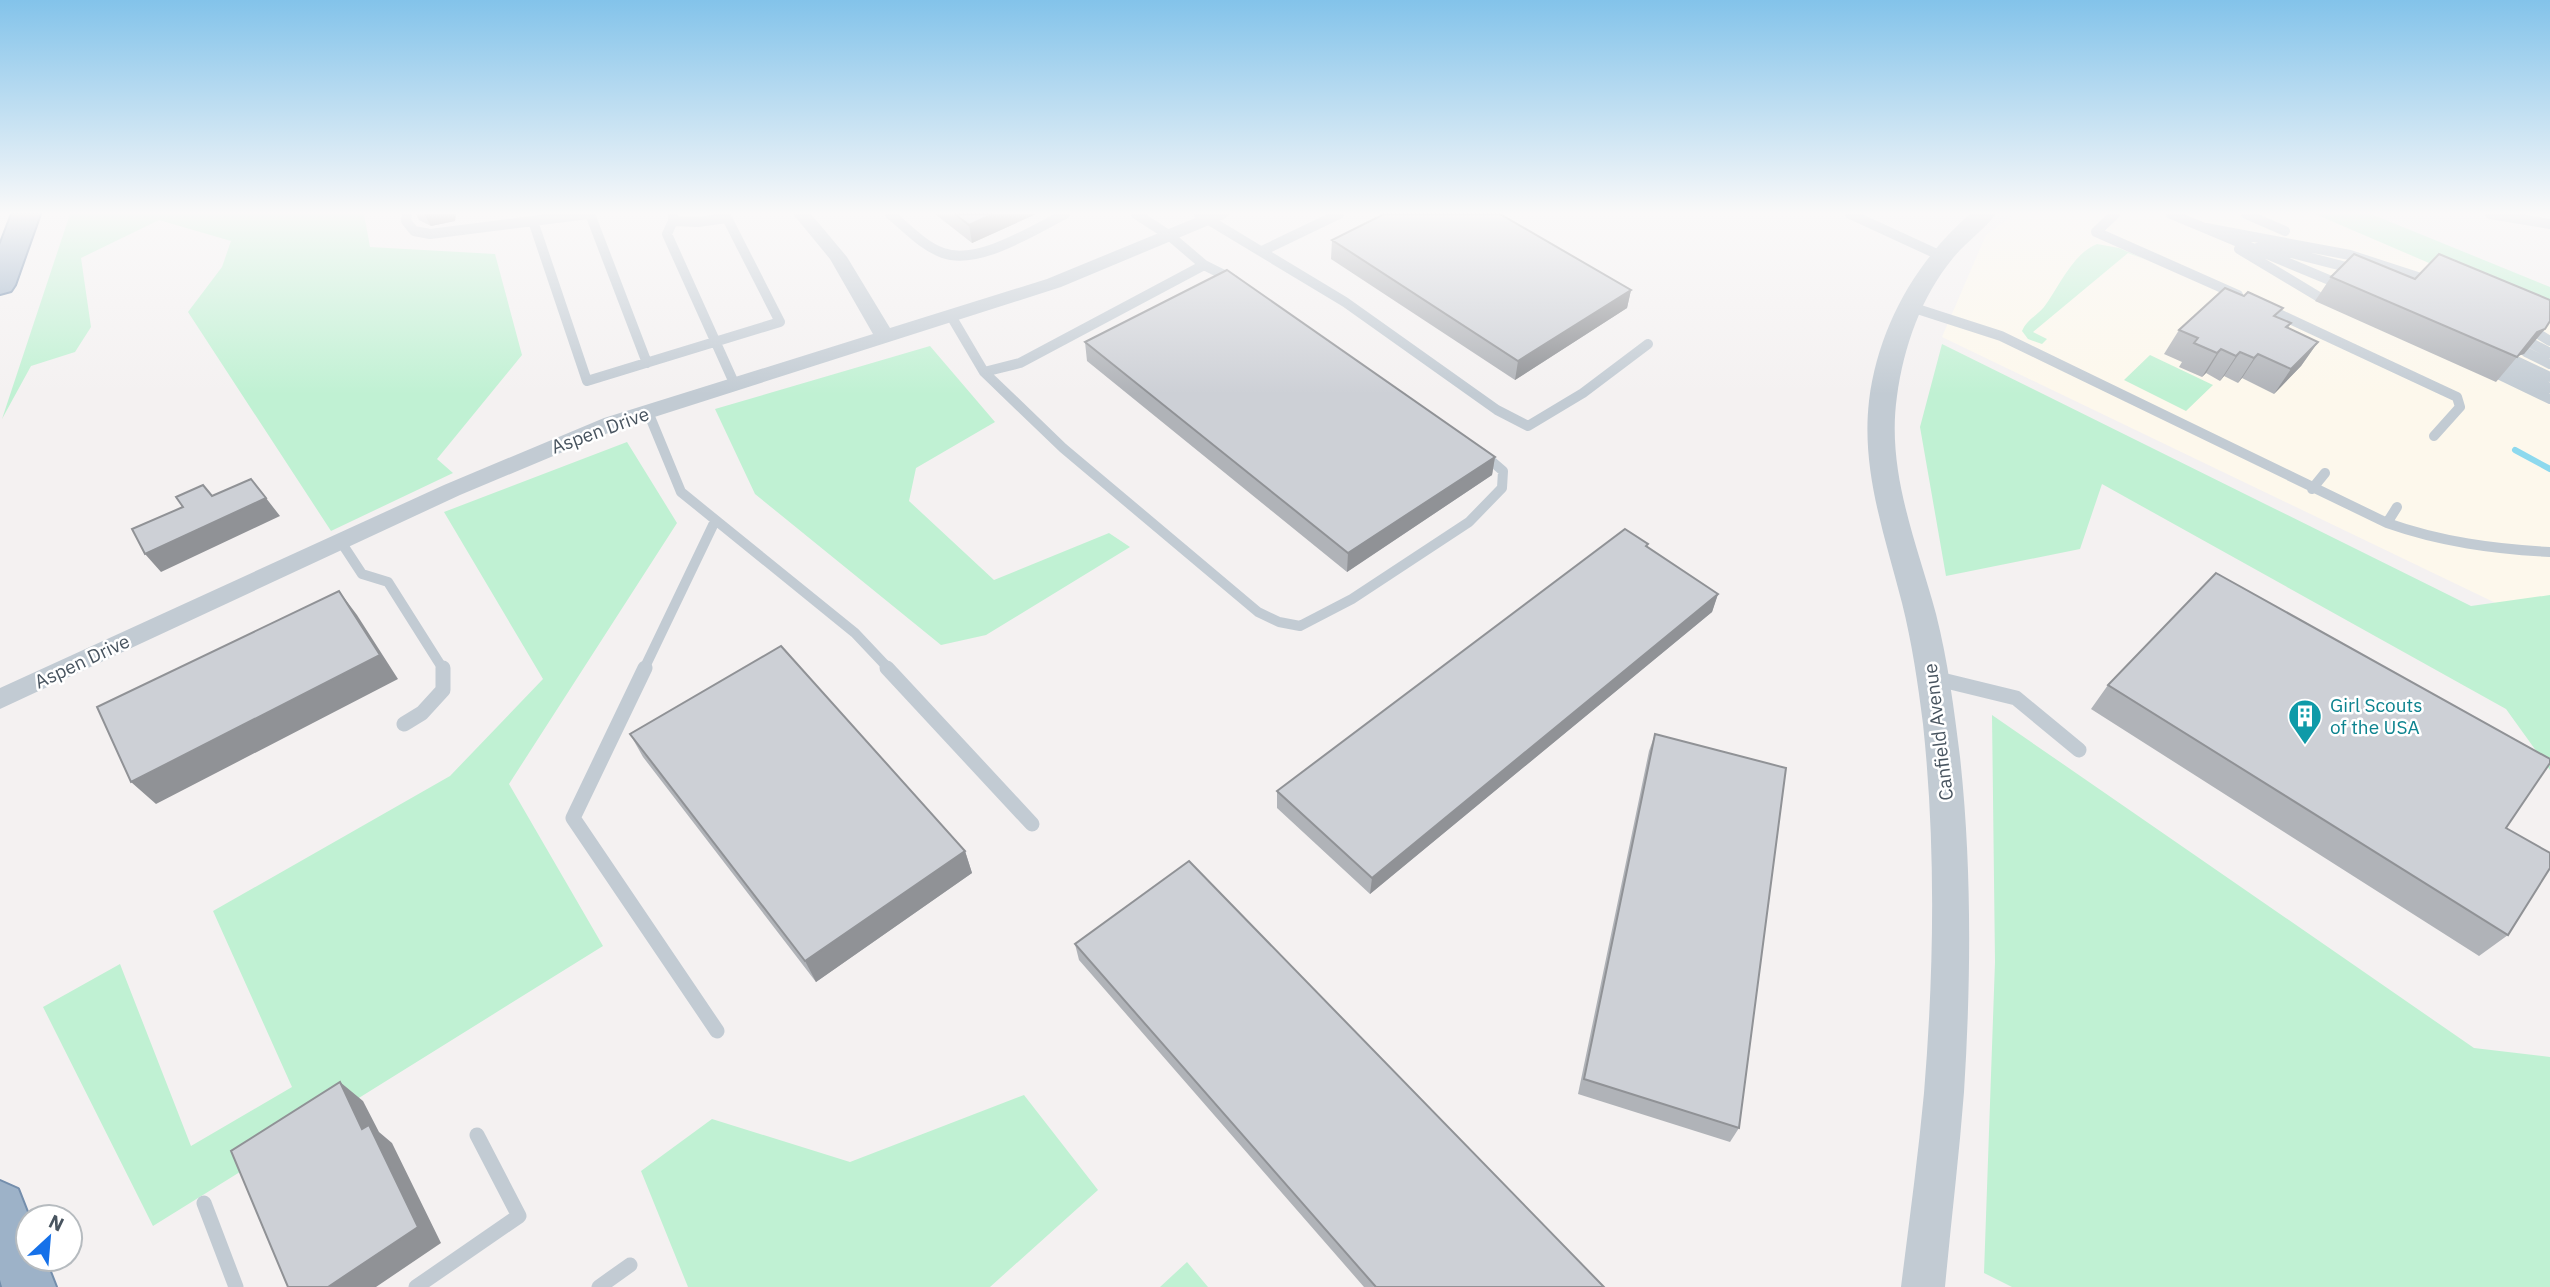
<svg xmlns="http://www.w3.org/2000/svg" width="2550" height="1287" viewBox="0 0 2550 1287" font-family="'IBM Plex Sans',sans-serif">
<style>
.commercial{fill:#fdf8ec}
.green{fill:#c0f1d3}
.lines{fill:none;stroke-linecap:round;stroke-linejoin:round}
.stream{stroke:#8dd9ee;stroke-width:6}
.trunk-casing{stroke:#748eac;stroke-width:4}
.service-far1{stroke:#c2cbd3;stroke-width:10}
.service{stroke:#c2cbd3;stroke-width:15}
.minor{fill:#c2cbd3;fill-rule:evenodd}
.tertiary{fill:#c2cbd3;fill-rule:evenodd}
.trunk{fill:#9db2c8;fill-rule:evenodd}
.wall{fill:#b0b3b8}
.shaded-wall{fill:#909296}
.building{fill:#cdd0d6;stroke:#909296;stroke-width:2}
.labels{text-anchor:middle;stroke-width:5;stroke-linejoin:round;paint-order:stroke}
.street-label{font-size:19px;fill:#48545f;stroke:#fff}
.culture-label{font-size:19px;fill:#0d838f;stroke:#fff;text-anchor:start}
</style>
<rect width="100%" height="100%" fill="#f4f1f1"/>
<path class="commercial" d="M2015,214H2352L2550,296V629L1942,337L1986,235Z"/>
<path class="green" d="M70,214H364L370,247L495,254L522,355L437,459L453,473L331,531L188,312L222,267L231,241L159,220L81,258L91,327L75,352L31,366L2,419Z
M2315,214H2371L2550,287V315Z
M2097,244L2119,248L2144,259L2128,253L2033,332L2047,339L2042,344L2028,339L2022,331C2026,321 2037,315 2044,307C2059,287 2073,253 2097,244Z
M1942,344L2471,606L2550,595V770L2506,709L2102,484L2080,549L1946,576L1920,427Z
M930,346L995,422L916,468L909,501L994,580L1109,533L1130,547L986,635L941,645L755,494L715,409Z
M2150,355L2213,385L2186,411L2124,380Z
M627,442L677,523L509,784L603,946L153,1226L43,1007L120,964L191,1146L292,1087L213,911L450,776L543,679L444,512Z
M1992,715L2474,1048L2550,1057V1287H2012L1984,1273L1995,962Z
M1024,1095L1098,1190L990,1287H688L641,1171L712,1119L850,1162Z
M1187,1262L1208,1287H1160Z"/>
<g class="lines">
<path class="stream" d="M2515,450L2550,469"/>
<g class="trunk-casing">
<path id="trunk" d="M12,214H40L15,285L11,291L0,294V245Z
M0,1181L18,1189L29,1217L28,1259H45L56,1287H2L0,1280Z"/>
</g>
<path class="service-far1" d="M407,214L406,221L414,231L430,234L588,214
M590,214L647,363
M890,214C906,227 923,246 943,253C978,266 1033,230 1065,214
M1199,214L1345,302L1497,410L1528,426L1583,393L1648,344
M1850,214L1939,255
M2115,214L2096,232L2238,295
M2171,214L2334,282
M2246,214L2285,231
M2490,214L2550,224
M533,221L587,381L780,322L727,218L698,222L673,221V214
M673,221L667,234L735,385
M2206,228L2350,255L2433,282
M2260,245L2358,270
M2239,249L2319,297
M1262,251L1339,214
M1204,265L1234,280
M1908,306L2001,336L2387,523C2441,542 2494,549 2550,552
M2264,307L2457,397L2460,407L2434,436
M951,316L984,372L1063,448L1258,612L1279,622L1300,626L1352,599L1469,522L1502,488L1503,471L1482,453
M2537,333L2550,341
M2531,343L2550,353
M2526,352L2550,364
M2514,360L2550,377
M2508,368L2550,388
M984,372L1020,363L1204,265L1170,236L1136,214
M2500,375L2550,399
M648,412L681,492L855,633L889,669
M2312,489L2325,473
M2387,523L2397,507
M341,542L362,574L388,582L443,669
M644,669L715,521"/>
<path class="service" d="M645,668L573,818L717,1031
M887,668L1032,824
M1934,678L2016,698L2079,750
M404,724L422,713L443,690V668
M204,1203L236,1287
M416,1287L519,1216L477,1135
M599,1287L630,1265"/>
<path class="minor" d="M793,214H811L847,257L890,328L1047,279L1205,214H1229L1226,218L1061,287L620,428L460,495L0,709V688L444,485L604,418L873,334L830,259Z"/>
<path class="tertiary" d="M1970,214H1996C1984,230 1966,242 1953,258C1921,297 1904,346 1897,396C1886,472 1917,543 1936,614C1948,661 1954,709 1960,757C1972,867 1971,982 1964,1092C1959,1157 1951,1222 1945,1287H1901C1909,1222 1918,1158 1924,1093C1934,971 1936,846 1923,724C1918,684 1912,643 1902,603C1885,536 1861,471 1869,401C1878,328 1915,262 1970,214Z"/>
<use href="#trunk" class="trunk"/>
</g>
<path class="wall" d="M416,214H456L455,221L431,226L419,220Z
M935,214H1036L972,243Z
M1332,240L1631,290L1627,308L1515,380L1331,259Z
M2331,277L2415,279L2545,329L2524,354L2518,356L2496,382L2315,301Z
M2277,317L2291,323L2288,328L2318,342L2301,366L2274,394L2242,378L2238,383L2224,376L2220,381L2206,373L2202,377L2179,367L2182,362L2164,354L2179,330Z
M1085,342L1495,457L1492,475L1347,572L1087,361Z
M1647,547L1718,594L1712,612L1370,894L1277,808V791Z
M2108,685L2508,935L2479,956L2091,709Z
M630,734L965,851L972,873L816,982L643,757Z
M1655,734L1739,1128L1730,1142L1578,1094L1649,751Z
M1075,944L1604,1287H1364L1079,960Z"/>
<path class="shaded-wall" d="M424,214H456L455,221L431,226Z
M993,214H1036L972,243L969,225Z
M1631,290L1627,308L1515,380L1518,361Z
M2545,329L2524,354L2517,356L2537,332Z
M2318,342L2301,366L2274,394L2291,369Z
M2221,349L2206,373L2202,377L2217,353Z
M2240,352L2224,376L2220,381L2236,356Z
M2258,354L2242,378L2238,383L2254,358Z
M1495,457L1492,475L1347,572L1348,553Z
M266,498L280,516L161,572L145,554Z
M339,591L357,615L398,679L156,804L131,782Z
M1718,594L1712,612L1370,894L1372,878Z
M965,851L972,873L816,982L805,961Z
M340,1082L363,1101L379,1132L392,1143L441,1243L376,1287H328L362,1129Z"/>
<path class="building" d="M955,214H993L969,225Z
M1384,214H1500L1631,290L1518,361L1332,240Z
M2354,254L2415,279L2439,254L2550,300V321L2545,329L2537,332L2517,357L2331,277Z
M1227,270L1495,457L1348,553L1085,342Z
M2225,288L2244,296L2248,292L2283,308L2274,316L2291,323L2286,327L2318,342L2291,369L2258,354L2254,358L2240,352L2236,356L2221,349L2217,353L2194,343L2198,338L2179,330Z
M251,479L266,498L145,554L132,529L183,507L176,497L203,485L212,496Z
M1625,529L1648,544L1646,546L1718,594L1372,878L1277,791Z
M2216,573L2550,759V763L2506,828L2550,853V868L2508,935L2108,685Z
M339,591L380,655L131,782L97,707Z
M781,646L965,851L805,961L630,734Z
M1655,734L1786,768L1739,1128L1584,1079Z
M1189,861L1604,1287H1376L1075,944Z
M340,1082L362,1129L369,1125L418,1227L328,1287H288L231,1151Z"/>
<linearGradient id="sky" x2="0" y2="1"><stop stop-color="#83c3ea"/><stop offset="0.54" stop-color="#faf9f9"/><stop offset="1" stop-color="#faf9f9" stop-opacity="0"/></linearGradient>
<rect width="2550" height="394" fill="url(#sky)"/>
<defs>
<g id="building-pin" transform="scale(1.75)"><path d="M0 17L-7.5 6A9.5 9.5 0 1 1 7.5 6Z" fill="#0f9aa8" stroke="#fff"/><path d="M-4-6H4V6H1V3H-1V6H-4ZM-2.5-4.3h1.7v1.8h-1.7ZM.8-4.3h1.7v1.8H.8ZM-2.5-1h1.7V.8h-1.7ZM.8-1h1.7V.8H.8Z" fill="#fff"/></g>
</defs>
<g fill-rule="evenodd">
<use href="#building-pin" x="2305" y="716"/>
</g>
<g class="labels">
<g class="street-label">
<text transform="translate(600 430) rotate(-20)" y="7">Aspen Drive</text>
<text transform="translate(82 661) rotate(-25)" y="7">Aspen Drive</text>
<text transform="translate(1938 732) rotate(-97)" y="7">Canfield Avenue</text>
</g>
<g class="culture-label">
<text x="2330" y="712">Girl Scouts<tspan x="2330" dy="22">of the USA</tspan></text>
</g>
</g>
<g transform="translate(49 1238) rotate(26)"><circle r="33" fill="#ffffff" stroke="#b6bbbf" stroke-width="2"/>
<path d="M0-5L12 26L0 18L-12 26Z" fill="#1671e9"/>
<text y="-10" font-size="19" font-weight="bold" text-anchor="middle" fill="#48545f">N</text>
</g>
</svg>
